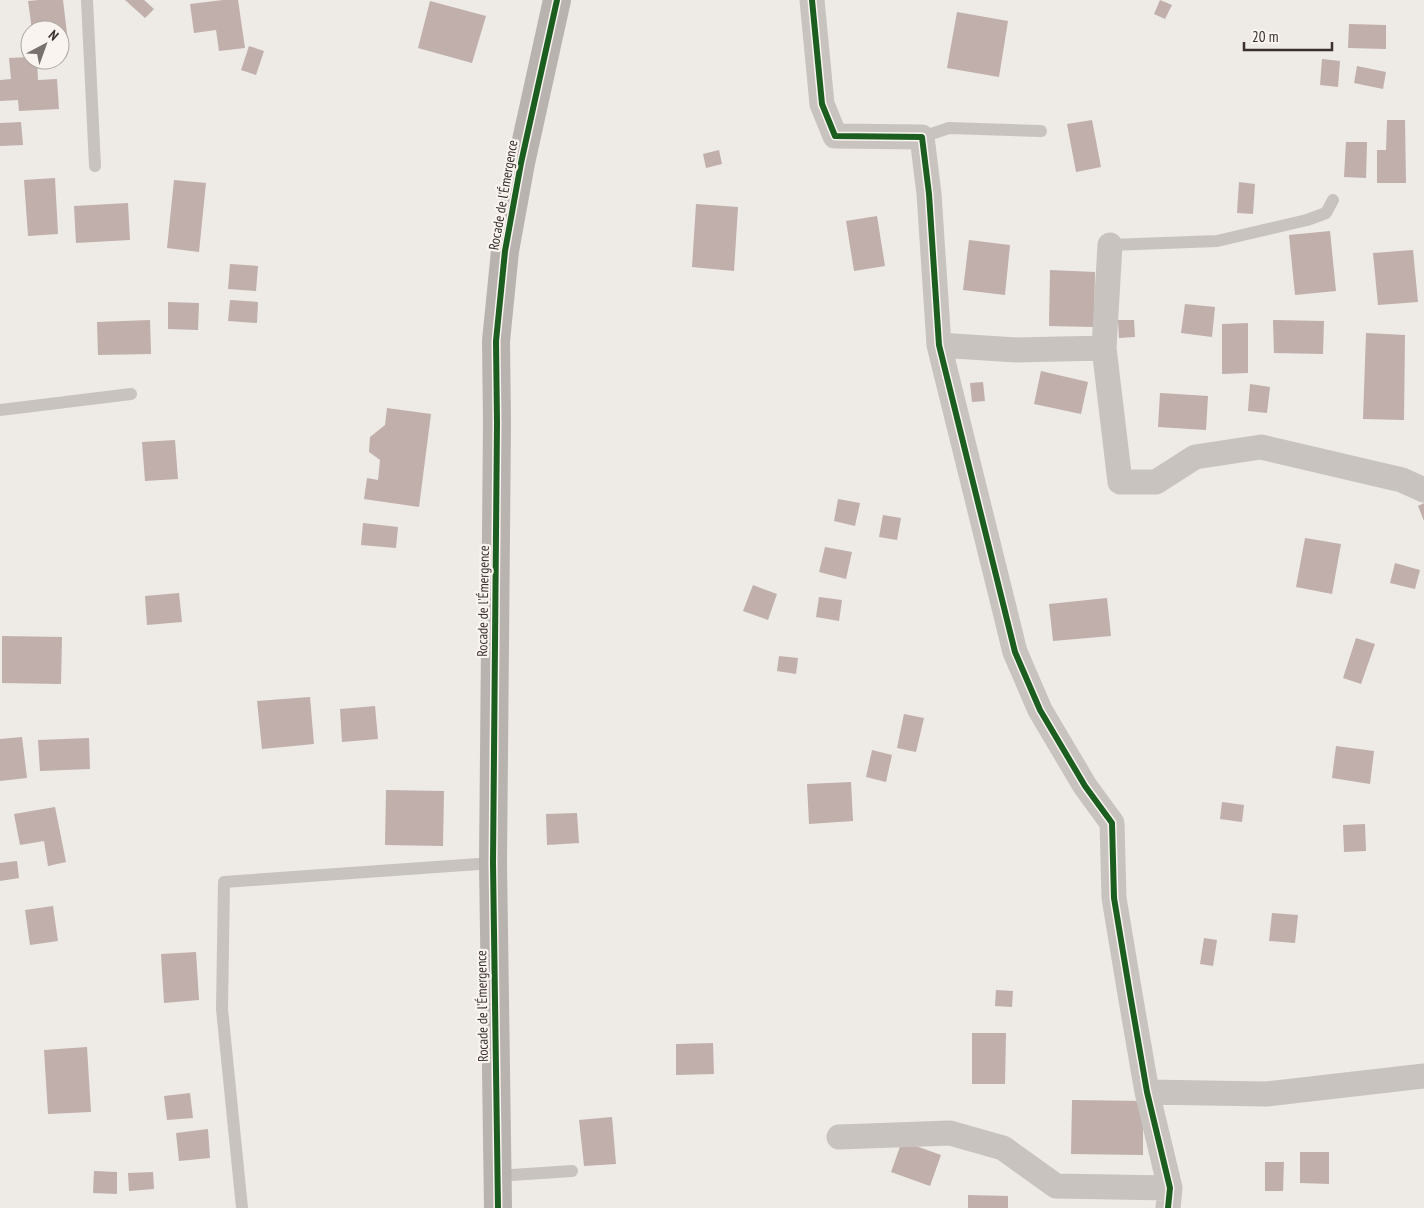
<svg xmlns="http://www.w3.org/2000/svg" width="1424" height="1208" viewBox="0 0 1424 1208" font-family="'PT Sans Narrow',sans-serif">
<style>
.building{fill:#c0afaa}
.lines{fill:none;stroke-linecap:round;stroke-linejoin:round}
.lane{stroke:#c8c3bf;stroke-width:12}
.street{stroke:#c8c3bf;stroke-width:25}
.secondary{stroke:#b8b3af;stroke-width:28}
.cycleway-casing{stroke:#f9f4ef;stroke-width:9}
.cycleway{stroke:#1b5e20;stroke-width:6}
.labels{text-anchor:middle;stroke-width:4.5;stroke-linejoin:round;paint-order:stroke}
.street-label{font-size:14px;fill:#39302d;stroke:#f9f4ef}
</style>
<rect width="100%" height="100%" fill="#eeeae6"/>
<path class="building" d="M39,0H63L68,42H60V30H32L28,1Z
M125,0H144L154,9L145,18Z
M223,0H238L245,48L219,51L216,30L194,33L190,4Z
M1160,0L1172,5L1165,19L1154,14Z
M430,1L486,16L472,63L418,48Z
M957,12L1008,21L999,77L947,68Z
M1349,24L1386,25V49L1348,48Z
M249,46L264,51L256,75L241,70Z
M30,57V60H37L38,80L57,79L59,109L19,111L18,100L0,101V80L11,79L9,58Z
M1322,59L1340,61L1338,87L1320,85Z
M1357,66L1386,72L1383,89L1354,83Z
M1092,120L1101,167L1076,172L1067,124Z
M1387,120H1405L1406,183H1377V150H1386Z
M21,122L23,145L0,146V123Z
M1346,142H1367L1366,178L1344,177Z
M719,150L722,164L706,168L703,154Z
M55,178L58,234L28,236L24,180Z
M174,180L206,183L199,252L167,248Z
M1239,182L1255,184L1253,214L1237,213Z
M128,203L130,240L76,243L74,206Z
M696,204L738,207L734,271L692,267Z
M877,216L885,266L854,271L846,221Z
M1330,231L1336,291L1295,295L1289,235Z
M969,240L1010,245L1005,295L963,290Z
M1413,250L1418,302L1378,305L1373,253Z
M230,264L258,266L256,291L228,289Z
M1050,270L1095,272L1094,327L1049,326Z
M230,300L258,302L257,323L228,321Z
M168,302L199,303L198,330L168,329Z
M1185,304L1215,307L1212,337L1181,333Z
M150,320L151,354L98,355L97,322Z
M1118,320H1134L1135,337L1119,338Z
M1273,320L1324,321L1323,354L1274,353Z
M1248,323V373L1222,374V324Z
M1366,333L1405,335L1404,420L1363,419Z
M1041,371L1088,382L1081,414L1034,404Z
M983,382L985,401L972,402L970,383Z
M1250,384L1270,387L1267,413L1248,411Z
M1160,393L1208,396L1206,430L1158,427Z
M387,408L431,414L419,507L364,499L367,478L378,480L380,460L369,452L370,437L385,425Z
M175,440L178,479L145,481L142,442Z
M838,499L860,503L855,526L834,521Z
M1424,503V521L1418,506Z
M883,515L901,518L897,540L879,537Z
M363,523L398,527L396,548L361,545Z
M1305,538L1341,544L1332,594L1296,587Z
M825,547L852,552L846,579L819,572Z
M1395,563L1420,570L1415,589L1390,583Z
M753,585L777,594L768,620L743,611Z
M179,593L182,622L147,625L145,596Z
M819,597L842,600L839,621L816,617Z
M1107,598L1111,636L1053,641L1049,604Z
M2,636L62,637L61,684L2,683Z
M1356,638L1375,644L1361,684L1343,678Z
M779,656L798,658L796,674L777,671Z
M310,697L314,744L262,749L257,701Z
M375,706L378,739L342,742L340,709Z
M904,714L924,718L916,752L897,748Z
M22,737L27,778L0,781V739Z
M89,738L90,769L40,771L38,740Z
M1336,746L1374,751L1370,784L1332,778Z
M872,750L892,755L886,782L866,777Z
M851,782L853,821L809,824L807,784Z
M386,790L444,791L443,846L385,845Z
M1222,802L1244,805L1242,822L1220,819Z
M55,807L66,862L48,866L44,841L20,845L14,814Z
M577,813L579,843L547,845L546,814Z
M1365,824L1366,851L1344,852L1343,825Z
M17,861L19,878L0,881V863Z
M53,906L58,941L30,945L25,910Z
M1272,913L1298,915L1295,943L1269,941Z
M1204,938L1217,940L1213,966L1200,964Z
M196,952L199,1000L164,1003L161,954Z
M996,990L1013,991L1012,1007L995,1006Z
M972,1033H1006L1005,1084H972Z
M713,1043L714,1074L676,1075V1044Z
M87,1047L91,1112L48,1114L44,1050Z
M190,1093L193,1118L167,1120L164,1096Z
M1072,1100L1143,1101V1155L1071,1154Z
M612,1117L616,1164L584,1166L579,1120Z
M208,1129L210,1158L179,1161L176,1133Z
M902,1141L941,1155L930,1186L891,1172Z
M1300,1152H1329V1184L1300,1183Z
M1265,1162H1284L1283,1191H1265Z
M94,1171L117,1172V1194L93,1193Z
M153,1172L154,1189L129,1191L128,1173Z
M968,1195L1008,1196V1208H968Z"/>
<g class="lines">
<path class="lane" d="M87,0L95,166
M922,137L949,128L1041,131
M1110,245L1217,241L1307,220L1326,213L1333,200
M0,410L131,394
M497,1176L572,1171
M242,1208L222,1009L224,882L493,863"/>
<path class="street" d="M812,0L822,104L835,136L922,137L929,194L939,345L1015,652L1040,710L1085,786L1112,823L1114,898L1130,994L1147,1092L1170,1188L1168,1208
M1110,245L1104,348L1120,482H1156L1195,457L1261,447L1402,480L1424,490
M939,345L1016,350L1104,348
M1147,1092L1266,1094L1424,1076
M839,1137L950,1133L1003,1148L1056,1186L1170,1188"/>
<path class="secondary" d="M498,1208L493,863L497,423L496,341L505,251L521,163L557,0"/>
<g class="cycleway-casing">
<path id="cycleway" d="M812,0L822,104L835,136L922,137L929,194L939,345L1015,652L1040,710L1085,786L1112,823L1114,898L1130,994L1147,1092L1170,1188L1168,1208
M498,1208L493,863L497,423L496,341L505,251L521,163L557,0"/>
</g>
<use href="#cycleway" class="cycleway"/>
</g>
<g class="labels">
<g class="street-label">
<text transform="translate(503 195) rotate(-80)" y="5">Rocade de l'Émergence</text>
<text transform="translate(483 601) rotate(-89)" y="5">Rocade de l'Émergence</text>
<text transform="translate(482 1006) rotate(-91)" y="5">Rocade de l'Émergence</text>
</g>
</g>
<g transform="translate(45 45) rotate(41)"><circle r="24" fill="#f9f4ef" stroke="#aca6a1"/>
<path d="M0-4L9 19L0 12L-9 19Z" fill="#78716e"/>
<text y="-8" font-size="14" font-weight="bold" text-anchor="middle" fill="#39302d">N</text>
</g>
<path d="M1244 42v8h88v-8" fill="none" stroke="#39302d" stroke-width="2.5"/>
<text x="1252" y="42" font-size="15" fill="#39302d" stroke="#f9f4ef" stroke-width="4" paint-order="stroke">20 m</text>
</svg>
